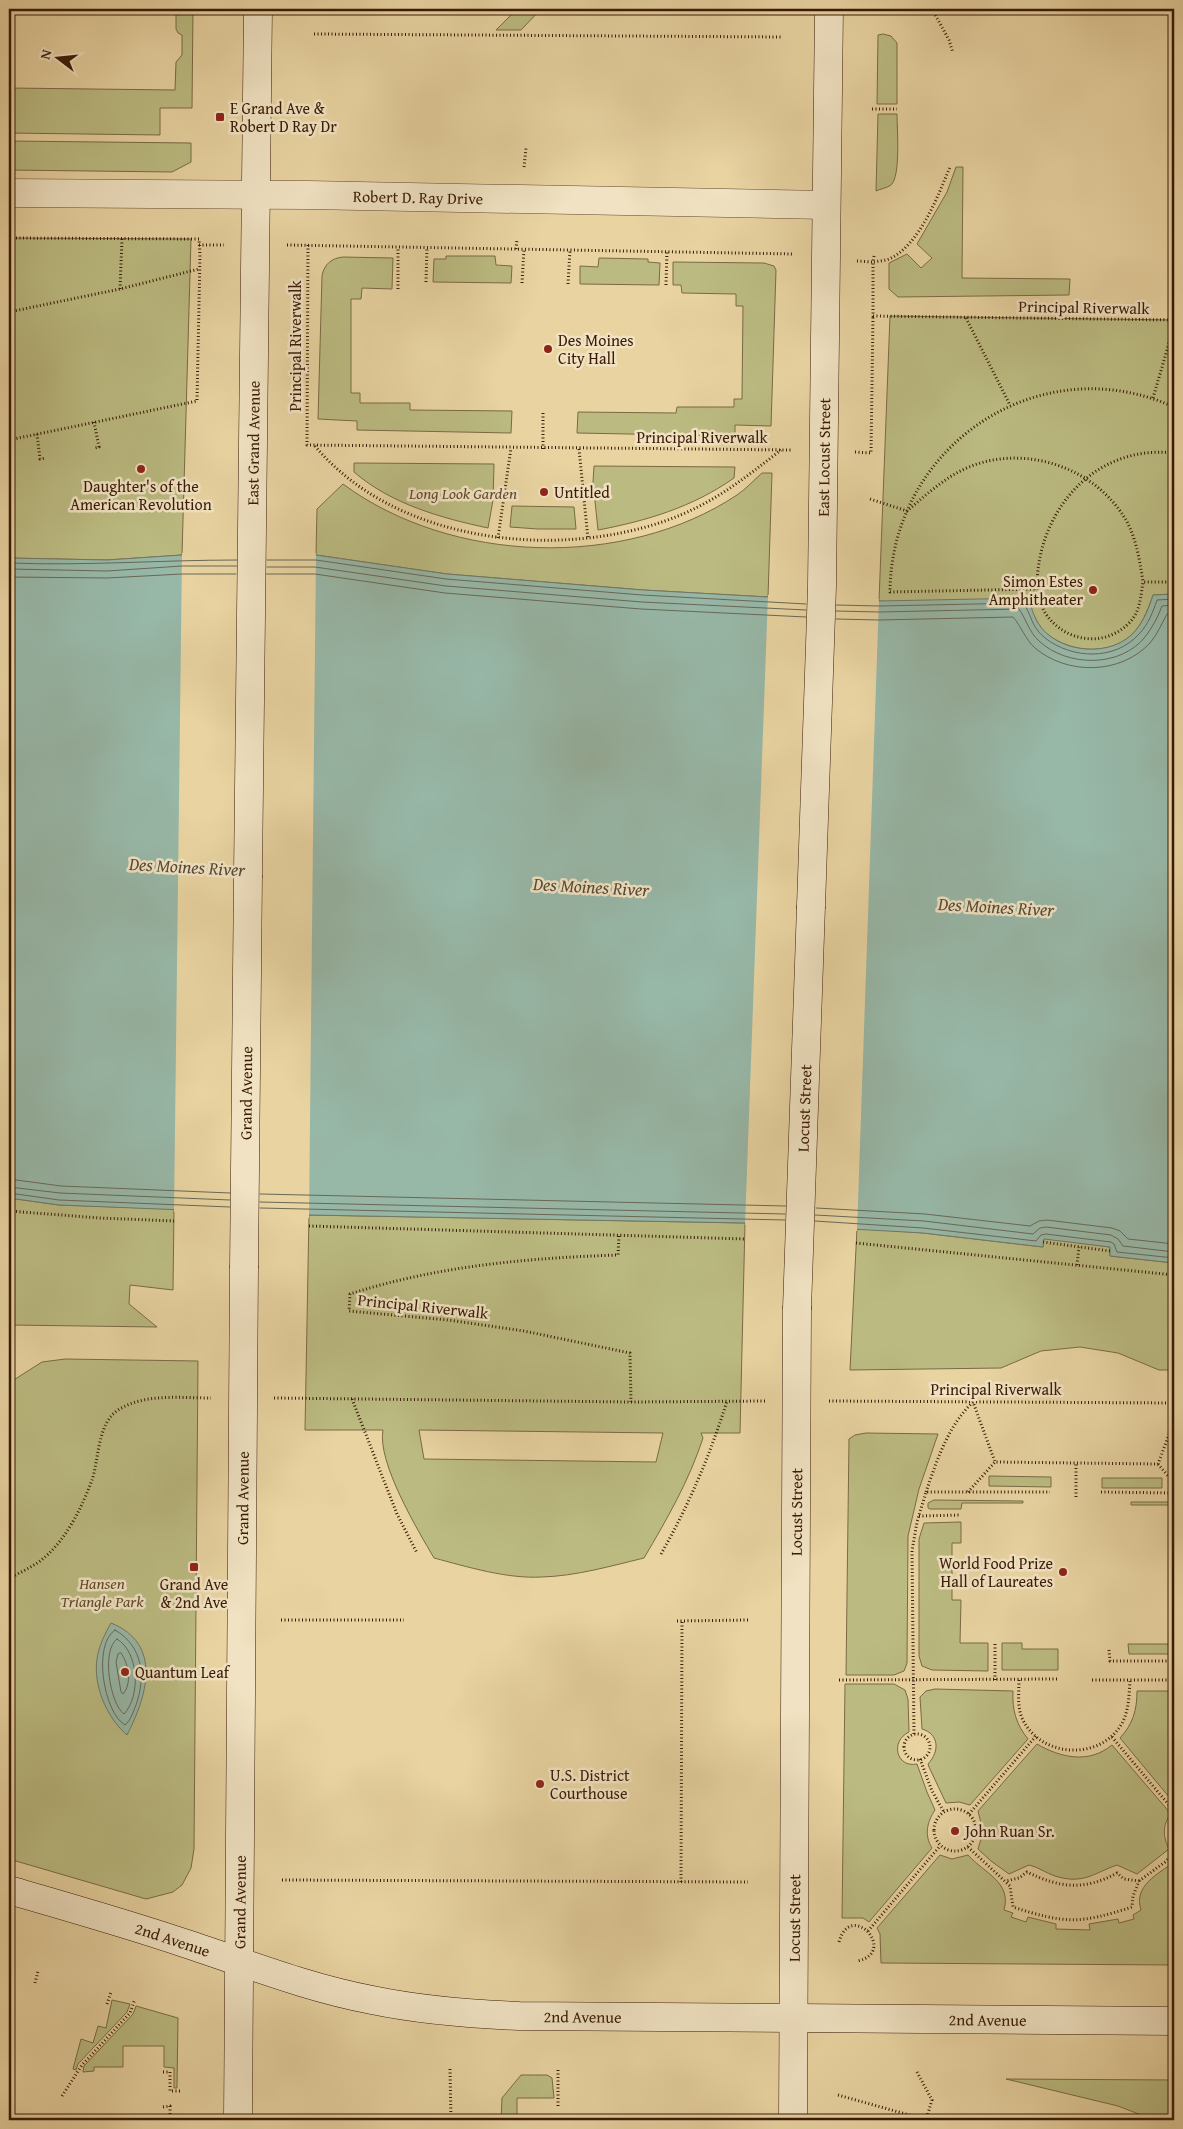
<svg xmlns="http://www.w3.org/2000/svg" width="1183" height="2129" viewBox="0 0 1183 2129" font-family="'Gentium Book Plus',serif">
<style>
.green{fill:#bbbb81;stroke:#7a6a44;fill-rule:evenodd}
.water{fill:#97b7a7;stroke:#717867}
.pier{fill:#e8d3a1}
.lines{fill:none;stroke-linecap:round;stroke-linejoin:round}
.shore{stroke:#686856;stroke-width:1}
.street-casing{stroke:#65482d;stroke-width:29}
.secondary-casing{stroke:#391a06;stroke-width:29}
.path{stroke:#391a06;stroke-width:3;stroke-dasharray:1 2.5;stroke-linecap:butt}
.street{stroke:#f0e2c2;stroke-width:28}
.secondary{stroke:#f0e2c2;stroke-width:28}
.secondary-bridge-casing{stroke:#391a06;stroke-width:29;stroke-linecap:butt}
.secondary-bridge{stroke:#f0e2c2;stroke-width:28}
.poi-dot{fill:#8f2418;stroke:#f0e2c2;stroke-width:2}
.labels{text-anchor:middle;stroke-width:5;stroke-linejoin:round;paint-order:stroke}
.poi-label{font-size:16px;fill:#391a06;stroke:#f0e2c2;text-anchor:start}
.street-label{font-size:16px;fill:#391a06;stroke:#f0e2c2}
.park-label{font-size:16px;font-style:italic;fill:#604a2b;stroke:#f0e2c2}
.water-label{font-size:18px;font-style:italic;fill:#554936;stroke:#f0e2c2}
</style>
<rect width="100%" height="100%" fill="#e8d3a1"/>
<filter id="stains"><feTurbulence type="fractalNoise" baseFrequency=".004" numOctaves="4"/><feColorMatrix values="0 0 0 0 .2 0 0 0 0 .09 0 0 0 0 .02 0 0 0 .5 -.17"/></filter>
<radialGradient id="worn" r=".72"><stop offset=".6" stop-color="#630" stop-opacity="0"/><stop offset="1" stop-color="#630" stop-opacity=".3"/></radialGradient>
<path class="green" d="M176,9H193L192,108H160V135L9,133V88L175,90L176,62L182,55V35L178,33L176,29Z
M517,9H541L521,30H496Z
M883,34L891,36L897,43V104H877L878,35Z
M878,114H897C897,128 901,176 891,185C887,188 880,189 876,191Z
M9,141L191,143V162L172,172L9,170Z
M956,167H963L962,278L1070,279L1069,295L898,297L889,289V263L907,254L921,268L932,258L917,244L947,192Z
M9,238L191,239L182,555L107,560L9,558Z
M446,256H495L496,265L512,266L511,283L433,282L434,259H446Z
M343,257L393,258L392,289L362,288L361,299H351V393H360V403H410V410L512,411L511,433L357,430V421L318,419L322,276C324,264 332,258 343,257Z
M599,258L648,259V262L660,263L659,285L580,284V266L598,267Z
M673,262L764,263L774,266L776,270L771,426L735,425V436L577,433L578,412L676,413L677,407H734V399H742L743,306H736V294L682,293L681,285H673Z
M890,316L1174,320V594L1153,595C1149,607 1144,620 1136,630C1115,656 1072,654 1047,634C1040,628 1036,620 1032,611L879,601Z
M354,463L494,464L493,500L488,528C441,518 391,504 354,472Z
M594,466L735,467L734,478C693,507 646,521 598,530L593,482Z
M762,473H772L768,597L643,590L447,574L316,555L317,509L343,484C451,564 624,570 737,495C746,489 754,480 762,473Z
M512,506L574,507L576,529H538L510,527Z
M9,1198L59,1205L174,1209L173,1290L130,1285L129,1304L157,1327L9,1325Z
M309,1215L745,1223L740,1433H701L703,1438C689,1481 667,1519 644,1558C611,1566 576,1576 542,1577C507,1579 468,1567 434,1558C417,1529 377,1462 383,1430H305ZM419,1430L663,1433L656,1462L424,1459Z
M857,1228L923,1233L1043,1247L1044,1238L1110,1247V1256L1174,1263V1370H1159L1118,1353L1080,1347L1041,1351L1001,1368L850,1370Z
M65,1359L198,1361L194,1849L191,1868L182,1885L173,1892L146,1899L9,1859V1383L42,1362Z
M866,1433L938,1434L919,1489L908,1536L907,1663L904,1671L894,1675H846L849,1439L855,1435Z
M989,1476L1051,1477V1487L989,1486Z
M1102,1478H1162V1488H1102Z
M934,1500L1023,1501V1503H962L961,1509H930L928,1508V1503Z
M1131,1502H1174V1505H1131Z
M961,1522V1543H952V1600H961L960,1643H988V1671L932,1670L922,1666L919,1656V1539L924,1523Z
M1002,1643H1022V1649H1058V1670H1002Z
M1128,1644H1174V1654H1129Z
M845,1684H894L905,1690L908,1699L909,1732C890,1741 896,1768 917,1764L927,1792L935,1810C927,1822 924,1835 932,1848L869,1922L863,1918H842Z
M935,1689L1013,1691C1012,1710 1016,1724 1028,1739L970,1805L959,1802L946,1803L929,1767L928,1764C940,1751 939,1734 922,1729L920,1697L926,1691Z
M1137,1691H1174V1803L1120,1738C1133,1724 1137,1710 1137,1691Z
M1037,1744C1061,1758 1089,1764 1112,1745L1171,1814C1162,1825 1163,1837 1169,1849L1137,1874L1117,1865C1094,1873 1083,1885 1055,1876C1046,1873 1038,1867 1029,1865L1009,1874L991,1861L978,1849L983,1832L978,1811Z
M940,1855L952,1859L968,1855C984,1873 1012,1882 1004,1910L1013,1913L1011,1917L1026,1922L1028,1917L1056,1924V1929L1090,1930L1089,1924L1118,1919L1119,1923L1134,1919L1133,1915L1141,1910C1133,1886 1158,1874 1174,1862V1965L881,1963L880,1934L877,1928Z
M112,2000L130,2004L127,2012L78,2064L76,2070L73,2069L81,2039L93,2043L98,2026L106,2028Z
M136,2006L178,2018L177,2088H174V2068L164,2067V2046H123V2067H94V2071L83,2072L84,2066L133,2014Z
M521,2075H547L552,2078L554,2098H517V2120H501L502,2098Z
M1006,2079L1174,2080V2120H1154L1118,2106Z"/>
<path class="water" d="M182,555H316L447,574L643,590L768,597L879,601L1029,598C1031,606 1033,615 1038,623C1057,654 1113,659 1136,630C1145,619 1149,607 1153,595L1174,594V1263L1110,1256V1247L1044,1239L1043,1247L923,1233L745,1223L309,1215L59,1205L9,1198V558L107,560Z
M111,1623C163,1644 147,1696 127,1735C107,1718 93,1686 97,1659C99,1645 105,1634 111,1623Z"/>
<path class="pier" d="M182,553H316L309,1218L174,1212Z
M768,595L879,599L857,1231L745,1225Z"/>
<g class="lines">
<path class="shore" d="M267,560H316L446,579L642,595L806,604
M9,563C85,566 161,560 237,560
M267,567H315L446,586L642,602L806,610
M9,569L107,571L182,566H237
M266,574H315L445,593L641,609L806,617
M9,577L107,578L182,574H236
M836,605L879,606L1023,603C1032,614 1030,626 1045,638C1072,659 1115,661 1139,634C1148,625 1153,612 1157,600L1174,599
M836,611L879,612L1019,609C1026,619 1029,632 1039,641C1067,667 1120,668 1145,637C1152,628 1158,617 1162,606L1174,605
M836,619L879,620L1013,617C1021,626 1025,639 1035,648C1067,675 1120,675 1150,643C1157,635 1162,623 1167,614L1174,613
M9,1179L61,1186L230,1193
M9,1187L60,1193L230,1200
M9,1193L59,1200L230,1207
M260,1194L786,1206
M260,1202L785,1214
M260,1208L785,1220
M816,1208L925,1214L1030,1226L1039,1221L1047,1220L1112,1228L1120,1231L1128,1239L1174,1244
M815,1215L924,1221L1033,1234L1040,1228L1046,1227L1111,1235L1118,1239L1123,1246L1174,1252
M815,1221L923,1228L1036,1241L1041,1235L1046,1234L1111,1242L1114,1244L1117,1252L1174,1258
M115,1630C143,1646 146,1677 136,1705C133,1712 131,1720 125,1725C104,1713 92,1645 115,1630Z
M117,1639C139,1652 141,1696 124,1714C110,1704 101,1650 117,1639Z
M121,1653C129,1664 132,1684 123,1694L121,1692L116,1662L118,1654Z"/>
<g class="street-casing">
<g id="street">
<path id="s1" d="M9,193L309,195L826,205"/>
</g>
</g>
<g class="secondary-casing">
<g id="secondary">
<path id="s2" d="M248,875L258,9"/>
<path id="s3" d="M811,906L822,586L829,9"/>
<path id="s4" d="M9,1890C68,1907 128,1924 187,1944C248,1964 308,1988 372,2000C420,2010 469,2014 519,2016L1174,2021"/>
<path id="s5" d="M238,2120L244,1268"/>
<path id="s6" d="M793,2120L797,1309"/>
</g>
</g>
<path class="path" d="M932,9L949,40L953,53
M314,34L783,37
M872,109H897
M524,167L526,148
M9,238L199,239L200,255L197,401L9,440
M199,245H224
M287,245L793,254
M308,245L307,445L791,450
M516,249L517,239
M874,256L873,262C878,261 884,261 889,259C919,246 938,196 950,167
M857,261L873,262V316L1174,320
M426,282L427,248
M522,283L524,249
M568,284L570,250
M666,285L667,251
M120,289L122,239
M398,289V247
M9,312L120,289L199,269
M966,318L1010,405
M1153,398L1174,326
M1174,407C1039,346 891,446 890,592L1037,589C1042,635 1098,656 1130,622C1140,612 1141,595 1143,582H1174
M94,422L99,447L95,448
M37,434L40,459L46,458
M315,446C395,542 553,560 665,521C713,504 742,480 781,450
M543,449V412
M579,449L588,539
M855,452L871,453L873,316
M870,499L907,511C926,495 945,477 969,467C1025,444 1095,467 1126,520C1136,538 1140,561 1143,582
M498,538L511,448
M1037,589C1036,513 1093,444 1174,453
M9,1211L100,1218L174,1221
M309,1226L745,1239
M619,1236L618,1255C527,1258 437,1266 350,1294L349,1311L448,1320L524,1331L630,1353L631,1402
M1043,1242L1110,1251
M856,1243L1174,1275
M1077,1265L1079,1247
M274,1398L631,1402L766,1401
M352,1399L397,1514L417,1553
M829,1401L1174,1403
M1158,1464L1174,1483
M926,1492C937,1460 948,1426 973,1402L995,1462L1158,1464L1174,1421
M968,1492L995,1462
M1101,1492L1174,1493
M1076,1497V1464
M919,1516L961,1515
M661,1554C689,1505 710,1455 727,1401
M9,1579C20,1572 35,1566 45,1557C67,1538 82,1507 92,1480C99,1460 97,1424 118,1410C145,1393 180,1398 211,1398
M281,1620H404
M677,1621L748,1620
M1109,1650L1110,1661H1174
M839,1680L1058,1679
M995,1680V1643
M1019,1680C1019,1693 1017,1706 1022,1718C1040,1758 1099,1761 1121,1725C1129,1712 1129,1695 1130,1680
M1092,1680H1174
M914,1734L912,1551L917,1522L926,1492H1050
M904 1747a13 13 0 1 1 26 0a13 13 0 1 1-26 0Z
M1112,1737L1174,1811
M920,1759L932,1791L944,1812
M934 1830a21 21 0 1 1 42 0a21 21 0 1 1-42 0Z
M969,1814L1036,1736
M1174,1822L1171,1836L1174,1845
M968,1847L1010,1886L1013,1907C1065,1924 1080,1924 1132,1907L1133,1896L1139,1881L1124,1879L1117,1873C1084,1891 1060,1888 1027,1872L1019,1878L1006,1881
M282,1880L748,1882
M1139,1881L1165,1862L1174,1853
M681,1882L682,1621
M868,1931L940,1846
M839,1942C851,1899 899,1953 857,1961
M35,1983L38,1971
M107,2004L111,1992
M450,2069L451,2120
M163,2072H170V2091H182
M917,2072L932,2100L926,2120
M838,2095L927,2120
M62,2096L82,2065L130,2013L135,1999
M558,2106V2070
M163,2107L170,2106V2120
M425,2117L450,2116"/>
<use href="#street" class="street"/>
<use href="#secondary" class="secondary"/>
<g class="secondary-bridge-casing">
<g id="secondary-bridge">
<path id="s7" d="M244,1268L248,875"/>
<path id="s8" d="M797,1309L811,906"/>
</g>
</g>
<use href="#secondary-bridge" class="secondary-bridge"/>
</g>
<g class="poi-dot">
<rect x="215" y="112" width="10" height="10" rx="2.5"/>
<circle cx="548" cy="349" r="5"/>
<circle cx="141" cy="469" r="5"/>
<circle cx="544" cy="492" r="5"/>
<circle cx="1093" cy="590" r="5"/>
<rect x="189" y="1562" width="10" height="10" rx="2.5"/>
<circle cx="1063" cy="1572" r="5"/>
<circle cx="125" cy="1672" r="5"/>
<circle cx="540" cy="1784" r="5"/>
<circle cx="955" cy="1831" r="5"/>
</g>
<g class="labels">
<g class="poi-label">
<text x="230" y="114">E Grand Ave &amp;<tspan x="230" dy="18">Robert D Ray Dr</tspan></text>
<text x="558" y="346">Des Moines<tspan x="558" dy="18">City Hall</tspan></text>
<text x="141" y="492" text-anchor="middle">Daughter's of the<tspan x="141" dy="18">American Revolution</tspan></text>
<text x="554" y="498">Untitled</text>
<text x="1083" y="587" text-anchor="end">Simon Estes<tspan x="1083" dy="18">Amphitheater</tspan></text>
<text x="1053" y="1569" text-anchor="end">World Food Prize<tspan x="1053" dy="18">Hall of Laureates</tspan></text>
<text x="194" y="1590" text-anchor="middle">Grand Ave<tspan x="194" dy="18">&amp; 2nd Ave</tspan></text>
<text x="135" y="1678">Quantum Leaf</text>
<text x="550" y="1781">U.S. District<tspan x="550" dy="18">Courthouse</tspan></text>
<text x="965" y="1837">John Ruan Sr.</text>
</g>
<g class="street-label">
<text dy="6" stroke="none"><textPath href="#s1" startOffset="409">Robert D. Ray Drive</textPath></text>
<text transform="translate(1084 307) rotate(1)" y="6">Principal Riverwalk</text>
<text transform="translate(295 346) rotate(-90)" y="6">Principal Riverwalk</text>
<text x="702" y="443">Principal Riverwalk</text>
<text dy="6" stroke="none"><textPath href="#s2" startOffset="432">East Grand Avenue</textPath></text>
<text dy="6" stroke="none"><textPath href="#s3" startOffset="449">East Locust Street</textPath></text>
<text dy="6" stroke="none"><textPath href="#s7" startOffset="175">Grand Avenue</textPath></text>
<text dy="6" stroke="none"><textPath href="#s8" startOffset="201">Locust Street</textPath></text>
<text transform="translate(423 1306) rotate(6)" y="6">Principal Riverwalk</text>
<text x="996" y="1395">Principal Riverwalk</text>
<text dy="6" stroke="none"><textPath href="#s5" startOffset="622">Grand Avenue</textPath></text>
<text dy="6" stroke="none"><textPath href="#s6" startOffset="608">Locust Street</textPath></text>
<text dy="6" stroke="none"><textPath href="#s5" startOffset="218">Grand Avenue</textPath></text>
<text dy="6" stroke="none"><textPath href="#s6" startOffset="202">Locust Street</textPath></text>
<text dy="6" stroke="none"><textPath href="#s4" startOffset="171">2nd Avenue</textPath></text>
<text dy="6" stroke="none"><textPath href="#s4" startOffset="591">2nd Avenue</textPath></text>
<text dy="6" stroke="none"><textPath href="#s4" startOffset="996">2nd Avenue</textPath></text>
</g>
<g class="park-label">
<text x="463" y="499">Long Look Garden</text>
<text x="102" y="1589">Hansen<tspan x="102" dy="18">Triangle Park</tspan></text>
</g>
<g class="water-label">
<text transform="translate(187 867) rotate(3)" y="6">Des Moines River</text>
<text transform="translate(591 887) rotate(3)" y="6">Des Moines River</text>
<text transform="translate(996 907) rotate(3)" y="6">Des Moines River</text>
</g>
</g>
<rect width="1183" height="2129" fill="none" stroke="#e8d3a1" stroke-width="30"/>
<rect x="10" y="10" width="1163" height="2109" fill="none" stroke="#391a06" stroke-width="2.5"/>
<rect x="15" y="15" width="1153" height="2099" fill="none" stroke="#391a06"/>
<g transform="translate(58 58) rotate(286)" stroke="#f0e2c2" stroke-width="4" paint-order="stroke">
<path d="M0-4L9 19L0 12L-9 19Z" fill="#391a06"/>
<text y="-8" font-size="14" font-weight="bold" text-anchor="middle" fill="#391a06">N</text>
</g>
<rect width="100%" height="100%" filter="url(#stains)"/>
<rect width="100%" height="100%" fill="url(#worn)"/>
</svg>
